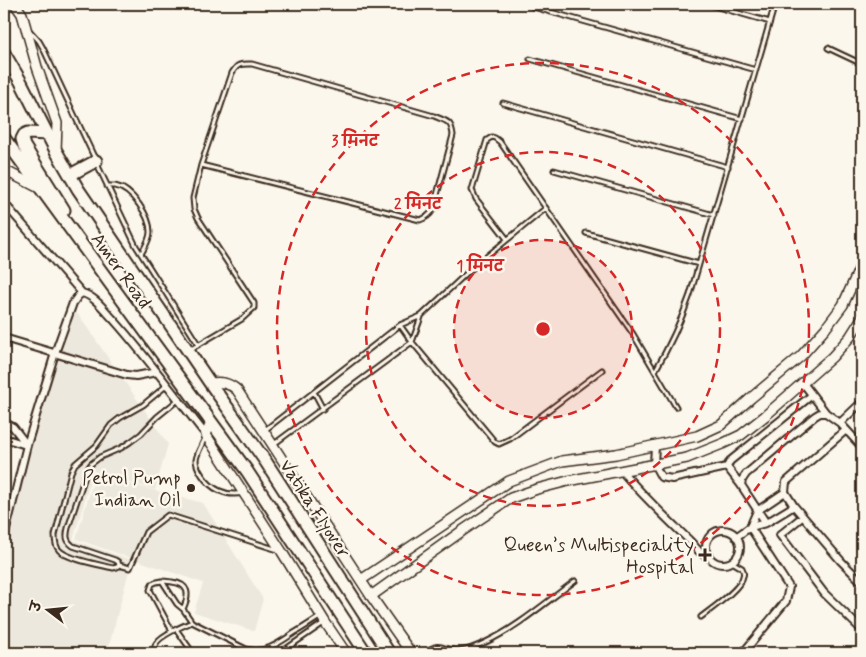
<svg xmlns="http://www.w3.org/2000/svg" width="866" height="657" viewBox="0 0 866 657" font-family="Mynerve,'Playpen Sans Deva',sans-serif">
<style>
.built{fill:#ede8dd}
.lines{fill:none;stroke-linecap:round;stroke-linejoin:round}
.lane-casing{stroke:#3b2a1e;stroke-width:7}
.street-casing{stroke:#3b2a1e;stroke-width:10}
.secondary-casing{stroke:#3b2a1e;stroke-width:12}
.highway-casing{stroke:#3b2a1e;stroke-width:15}
.lane{stroke:#fbf7ec;stroke-width:3}
.street{stroke:#fbf7ec;stroke-width:6}
.secondary{stroke:#fbf7ec;stroke-width:9}
.highway{stroke:#fbf7ec;stroke-width:11}
.ring{fill:none;stroke:#d62828;stroke-width:2.5;stroke-dasharray:9 6}
.poi-dot{fill:#3b2a1e;stroke:#fbf7ec;stroke-width:2}
.labels{text-anchor:middle;stroke-width:5;stroke-linejoin:round;paint-order:stroke}
.street-label{font-size:19px;fill:#3b2a1e;stroke:#fbf7ec}
.poi-label{font-size:19px;fill:#3b2a1e;stroke:#fbf7ec;text-anchor:end}
.centre{fill:#d62828;stroke:#fbf7ec;stroke-width:2.5}
.ring-label{font-size:15px;text-anchor:middle;font-weight:bold;fill:#d62828;stroke:#fbf7ec;stroke-width:5;stroke-linejoin:round;paint-order:stroke}
</style>
<rect width="100%" height="100%" fill="#fbf7ec"/>
<filter id="ink" filterUnits="userSpaceOnUse"><feTurbulence type="fractalNoise" baseFrequency=".02" numOctaves="2"/><feDisplacementMap in="SourceGraphic" scale="10" xChannelSelector="R" yChannelSelector="G"/><feConvolveMatrix kernelMatrix="1 2 1 2 8 2 1 2 1" color-interpolation-filters="sRGB"/></filter>
<g filter="url(#ink)">
<path class="built" d="M68,300L168,444L155,490L93,472L73,540L132,560L107,653H4V520Z
M95,475L203,503L263,599L254,631L194,612L203,583L76,539Z"/>
<g class="lines">
<g class="lane-casing">
<path id="lane" d="M707,4L770,22
M533,7L756,70
M30,31L39,41L43,48L95,159
M828,48L862,64
M530,59L742,119
M503,103L728,167
M97,164L136,246L198,344
M554,170L714,215
M107,186C108,186 115,186 115,186C132,189 150,216 150,232C150,240 144,248 141,254
M586,233L699,264
M507,239L476,199L472,190L487,140L492,137L495,138L500,142L633,334L676,407
M400,325L412,342L495,442L499,444L510,439L602,370
M191,349L242,319L254,308V303L198,218L194,209L193,198L201,165L232,73C238,63 241,64 252,64L434,116C447,122 451,120 453,135L433,210C430,215 426,218 420,220L201,165
M655,371C669,347 681,321 690,295L775,4
M167,385L143,405L120,418L111,425L96,446L75,464L71,472L55,535C55,540 55,546 59,550C66,559 101,565 113,568L117,567L119,565L118,562L115,560L73,546C66,541 66,536 68,528L87,470L91,464L100,457L121,448L130,442L141,434L157,417L178,400
M314,392L323,409
M265,430L400,325L421,316L469,271L546,208
M205,438C202,445 197,453 196,460C196,466 199,470 202,475C211,489 226,497 243,493
M274,444L412,342L421,317
M119,565L130,568L146,532L168,515L278,550
M162,581L175,601L177,604L183,609L192,622
M701,617C711,609 742,588 743,576C744,574 743,570 742,568L732,562
M176,629L193,653
M172,631L150,590L152,584C158,580 164,581 172,582C189,584 190,594 183,609
M157,653C155,650 154,649 155,646C157,636 183,626 192,622L246,649C265,654 279,643 294,633C303,628 312,622 321,616
M280,653L325,622
M424,653C443,639 442,652 460,651C468,650 478,646 486,642C518,627 546,602 575,581"/>
</g>
<g class="street-casing">
<path id="street" d="M4,203L82,293
M4,338L127,375L136,376L157,372
M803,383L826,413L840,423L862,447
M4,422L13,427L27,445
M840,423L862,402
M846,430L786,482L785,492L794,506L841,561L862,582
M4,438L26,445
M655,446L654,464L661,477L672,479L727,467
M621,470C642,495 666,518 689,540C698,549 698,553 710,558
M741,485L727,467L730,461L812,395
M802,517L780,535L824,593L862,630
M766,523L741,485L742,480L746,474L815,416L820,413H826
M750,527L757,511L785,492
M706 547a17 17 0 1 1 34 0a17 17 0 1 1-34 0Z
M736,537L750,527L766,523L794,506
M4,538L27,445L55,353L73,303L78,296L82,293C95,296 105,311 114,320C147,357 176,397 206,435
M743,653L786,601L789,587L750,527"/>
</g>
<g class="secondary-casing">
<path id="secondary" d="M15,4L22,14L37,67L57,123L56,151
M4,170L41,189
M210,383C221,382 228,382 237,390L371,596L411,653
M211,422L206,435L282,552L325,622L346,653
M361,580L509,481L562,461L616,454L697,436L721,425L751,398L801,356L825,329L843,305L862,263
M371,596L462,531L511,498L537,489L568,481L687,458L722,444L741,435L765,416L832,357L850,337L862,318"/>
</g>
<g class="highway-casing">
<path id="highway" d="M4,53L21,82L56,151L78,189L210,383L266,462L389,653
M47,134L28,133L24,135L22,139L24,146L64,210
M4,138L247,471L366,653
M70,175L96,161"/>
</g>
<use href="#lane" class="lane"/>
<use href="#street" class="street"/>
<use href="#secondary" class="secondary"/>
<use href="#highway" class="highway"/>
</g>
</g>
<circle cx="543" cy="329" r="89" fill="#d62828" fill-opacity=".12"/>
<g class="ring">
<circle cx="543" cy="329" r="89"/>
<circle cx="543" cy="329" r="177"/>
<circle cx="543" cy="329" r="266"/>
</g>
<g class="poi-dot">
<circle cx="191" cy="488" r="5"/>
<path d="M702.5 547.5h5v5h5v5h-5v5h-5v-5h-5v-5h5z"/>
</g>
<g class="labels">
<g class="street-label">
<text transform="translate(122 270) rotate(54)" y="7">Amer Road</text>
<text transform="translate(316 508) rotate(57)" y="7">Vatika Flyover</text>
</g>
<g class="poi-label">
<text x="181" y="484">Petrol Pump<tspan x="181" dy="22">Indian Oil</tspan></text>
<text x="694" y="551">Queen’s Multispeciality<tspan x="694" dy="22">Hospital</tspan></text>
</g>
</g>
<circle cx="543" cy="329" r="8" class="centre"/>
<g class="ring-label">
<text x="355" y="146">3 मिनट</text>
<text x="418" y="209">2 मिनट</text>
<text x="480" y="271">1 मिनट</text>
</g>
<rect width="866" height="657" fill="none" stroke="#fbf7ec" stroke-width="20"/>
<rect x="10" y="10" width="846" height="637" fill="none" stroke="#3b2a1e" stroke-width="2" filter="url(#ink)"/>
<g transform="translate(48 610) rotate(286)" stroke="#fbf7ec" stroke-width="4" paint-order="stroke">
<path d="M0-4L9 19L0 12L-9 19Z" fill="#3b2a1e"/>
<text y="-8" font-size="14" font-weight="bold" text-anchor="middle" fill="#3b2a1e">उ</text>
</g>
</svg>
